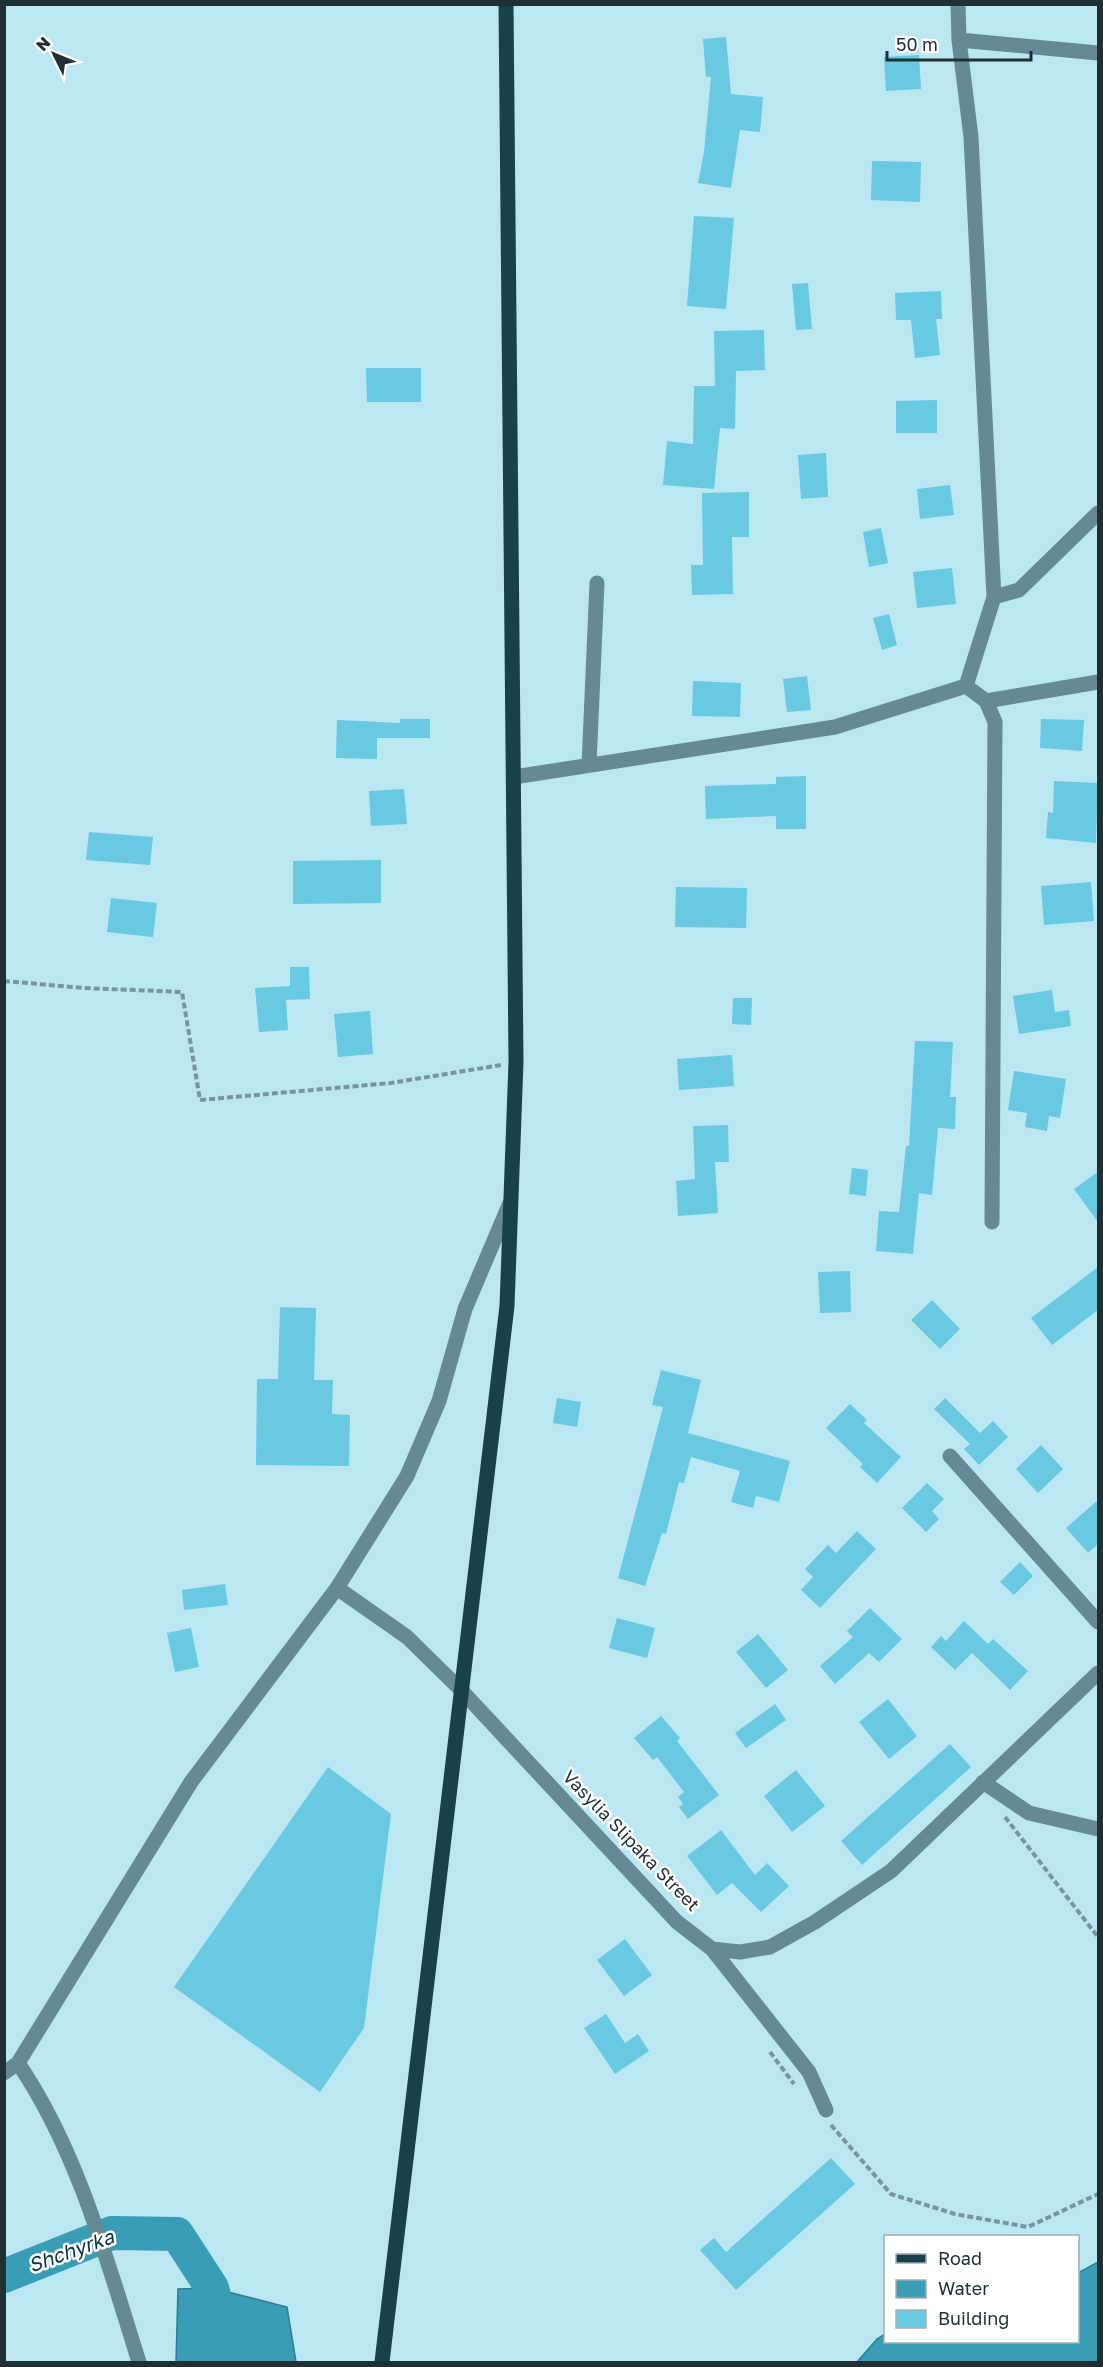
<svg xmlns="http://www.w3.org/2000/svg" width="1103" height="2367" viewBox="0 0 1103 2367" font-family="'Golos Text',sans-serif">
<style>
.water{fill:#399db5;stroke:#317c8e;stroke-width:1.5}
.lines{fill:none;stroke-linecap:round;stroke-linejoin:round}
.river{stroke:#399db5;stroke-width:34}
.building{fill:#68c9e1}
.path{stroke:#76969e;stroke-width:4;stroke-dasharray:6 3;stroke-linecap:butt}
.minor{stroke:#668a94;stroke-width:15}
.major{stroke:#17424c;stroke-width:15}
.labels{text-anchor:middle;stroke-width:5;stroke-linejoin:round;paint-order:stroke}
.street-label{font-size:18px;fill:#1f3034;stroke:#fff}
.water-label{font-size:20px;font-style:italic;fill:#063640;stroke:#fff}
</style>
<rect width="100%" height="100%" fill="#bbe7f3"/>
<path class="water" d="M1098,2262V2362H857L877,2339L885,2334L886,2342H1078V2273Z
M212,2288L287,2307L296,2362H176L178,2289Z"/>
<g class="lines">
<path class="river" d="M4,2276L112,2233L177,2234L212,2288L231,2362"/>
</g>
<path class="building" d="M726,37L731,94L763,97L760,132L740,130L731,188L698,183L704,152L711,77H706L703,39Z
M919,55L921,89L886,91L884,57Z
M872,161L921,162L920,202L871,200Z
M694,216L734,218L726,309L687,306Z
M808,283L812,329L796,330L792,284Z
M941,291L942,319H936L940,355L915,358L911,320H896L895,293Z
M764,330L765,370L736,371L735,429L720,428L714,489L663,485L667,441L693,444L694,386H715L714,331Z
M366,368H421V402H367Z
M937,400V433H896V401Z
M826,453L828,497L801,499L798,455Z
M950,485L954,515L920,519L917,489Z
M749,492V537H732L733,594L692,595L691,565H703L702,493Z
M881,528L888,563L869,567L863,532Z
M952,568L956,604L917,608L913,572Z
M889,614L897,645L882,650L873,618Z
M807,676L811,710L787,712L783,679Z
M693,681L741,683L740,717L692,716Z
M400,719H430V738H377V759L336,758L337,720L400,723Z
M1041,719L1084,720L1082,751L1040,748Z
M806,776V829H776V816L706,819L705,786L776,784V777Z
M1054,781L1098,783L1096,843L1046,838L1048,812L1053,813Z
M404,789L407,824L371,826L369,791Z
M89,832L153,837L150,865L86,860Z
M381,860V903L293,904V861Z
M1091,882L1094,921L1044,925L1041,886Z
M676,887L747,888L746,928L675,927Z
M111,898L157,903L153,937L107,932Z
M290,967H309L310,999L286,1000L288,1030L259,1032L255,988L290,986Z
M1052,990L1055,1012L1069,1010L1071,1026L1019,1034L1013,996Z
M733,998H752L751,1025L732,1024Z
M370,1011L373,1054L338,1057L334,1014Z
M915,1041L953,1042L950,1097H956L955,1129L938,1128L932,1195L919,1193L913,1254L876,1251L879,1211L899,1212L906,1146H909Z
M732,1055L734,1086L679,1090L677,1059Z
M1014,1071L1066,1079L1060,1118L1049,1116L1047,1131L1025,1127L1027,1113L1008,1110Z
M728,1125L729,1162H715L718,1213L678,1216L676,1181L695,1179L693,1126Z
M852,1168L868,1170L866,1196L849,1194Z
M1098,1172V1222L1074,1189Z
M1098,1267V1310L1052,1345L1031,1318Z
M850,1271L851,1312L820,1313L818,1272Z
M932,1300L960,1329L940,1349L911,1320Z
M280,1307L316,1308L314,1380H333L332,1414L350,1415L349,1466L256,1465L257,1379H278Z
M661,1370L701,1380L688,1433L790,1461L779,1502L756,1496L753,1508L731,1502L740,1471L691,1457L684,1483L679,1482L666,1534L662,1533L645,1586L618,1578L663,1407L652,1405Z
M557,1398L581,1402L577,1427L553,1423Z
M945,1398L980,1433L993,1421L1008,1437L979,1465L964,1449L970,1444L934,1409Z
M850,1404L867,1420L864,1423L901,1457L877,1483L860,1467L863,1464L826,1428Z
M1041,1445L1063,1469L1038,1493L1016,1469Z
M927,1483L944,1499L932,1511L939,1519L926,1532L902,1508Z
M1098,1500V1544L1088,1553L1066,1528Z
M857,1531L876,1549L820,1608L801,1590L813,1577L805,1569L828,1545L836,1553Z
M1020,1562L1033,1576L1014,1595L1000,1582Z
M225,1584L228,1605L184,1610L182,1590Z
M870,1608L902,1639L879,1662L869,1653L835,1684L820,1666L853,1637L847,1631Z
M617,1618L655,1628L647,1658L609,1648Z
M964,1621L988,1644L993,1639L1028,1671L1010,1690L972,1653L955,1670L931,1647L941,1636L946,1641Z
M191,1628L199,1667L175,1672L167,1633Z
M758,1634L788,1670L766,1688L736,1652Z
M888,1699L917,1736L889,1759L859,1722Z
M775,1704L786,1720L746,1748L735,1733Z
M661,1716L680,1738L677,1741L719,1795L688,1819L679,1807L683,1804L678,1797L684,1792L657,1757L653,1760L634,1738Z
M950,1744L971,1767L862,1865L841,1841Z
M328,1767L391,1814L364,2028L320,2092L174,1987Z
M796,1770L825,1806L792,1832L764,1796Z
M721,1830L755,1875L767,1863L789,1886L761,1912L732,1883L717,1895L687,1856Z
M625,1939L652,1975L624,1996L597,1960Z
M606,2014L625,2043L638,2034L649,2051L615,2074L584,2028Z
M831,2158L855,2184L736,2290L700,2250L714,2238L726,2252Z"/>
<g class="lines">
<path class="path" d="M4,981L84,988L182,992L200,1100L391,1083L501,1065
M1005,1817L1098,1937
M770,2052L794,2084
M831,2125L891,2194L955,2214L1028,2227L1098,2194"/>
<path class="minor" d="M958,4L959,40L1098,53
M994,597L1019,590L1098,513
M966,686L986,701L1098,682
M986,701L995,722L992,1222
M589,765L597,583
M514,777L835,727L966,686L994,597L971,137L959,40
M950,1456L1098,1622
M337,1588L407,1637L461,1690L677,1922L712,1949L740,1952L770,1947L815,1922L891,1871L1098,1673
M983,1782L1029,1813L1098,1829
M712,1949L809,2072L826,2110
M18,2063C78,2151 107,2261 139,2362
M4,2073L18,2063L191,1782L337,1588L407,1476L439,1401L465,1309L510,1203"/>
<path class="major" d="M382,2362L507,1306L516,1062L506,4"/>
</g>
<g class="labels">
<g class="street-label">
<text transform="translate(631 1841) rotate(46)" y="6">Vasylia Slipaka Street</text>
</g>
<g class="water-label">
<text transform="translate(71 2251) rotate(-20)" y="7">Shchyrka</text>
</g>
</g>
<rect width="1103" height="2367" fill="none" stroke="#1f3034" stroke-width="12"/>
<rect x="884" y="2235" width="195" height="108" fill="#ffffff" stroke="#a5acae" stroke-width="1.5"/>
<rect x="896" y="2254" width="30" height="9" fill="#17424c" stroke="#a5acae" stroke-width="1.5"/>
<text x="938" y="2265" font-size="18" fill="#1f3034">Road</text>
<rect x="896" y="2280" width="30" height="18" fill="#399db5" stroke="#a5acae" stroke-width="1.5"/>
<text x="938" y="2295" font-size="18" fill="#1f3034">Water</text>
<rect x="896" y="2310" width="30" height="18" fill="#68c9e1" stroke="#a5acae" stroke-width="1.5"/>
<text x="938" y="2325" font-size="18" fill="#1f3034">Building</text>
<g transform="translate(54 54) rotate(313)" stroke="#ffffff" stroke-width="4.5" paint-order="stroke">
<path d="M0-4.5L10 22L0 15L-10 22Z" fill="#1f3034"/>
<text y="-9" font-size="16" font-weight="bold" text-anchor="middle" fill="#1f3034">N</text>
</g>
<path d="M887 51v9h144v-9" fill="none" stroke="#1f3034" stroke-width="3"/>
<text x="896" y="51" font-size="18" fill="#1f3034" stroke="#ffffff" stroke-width="4.5" paint-order="stroke">50 m</text>
</svg>
